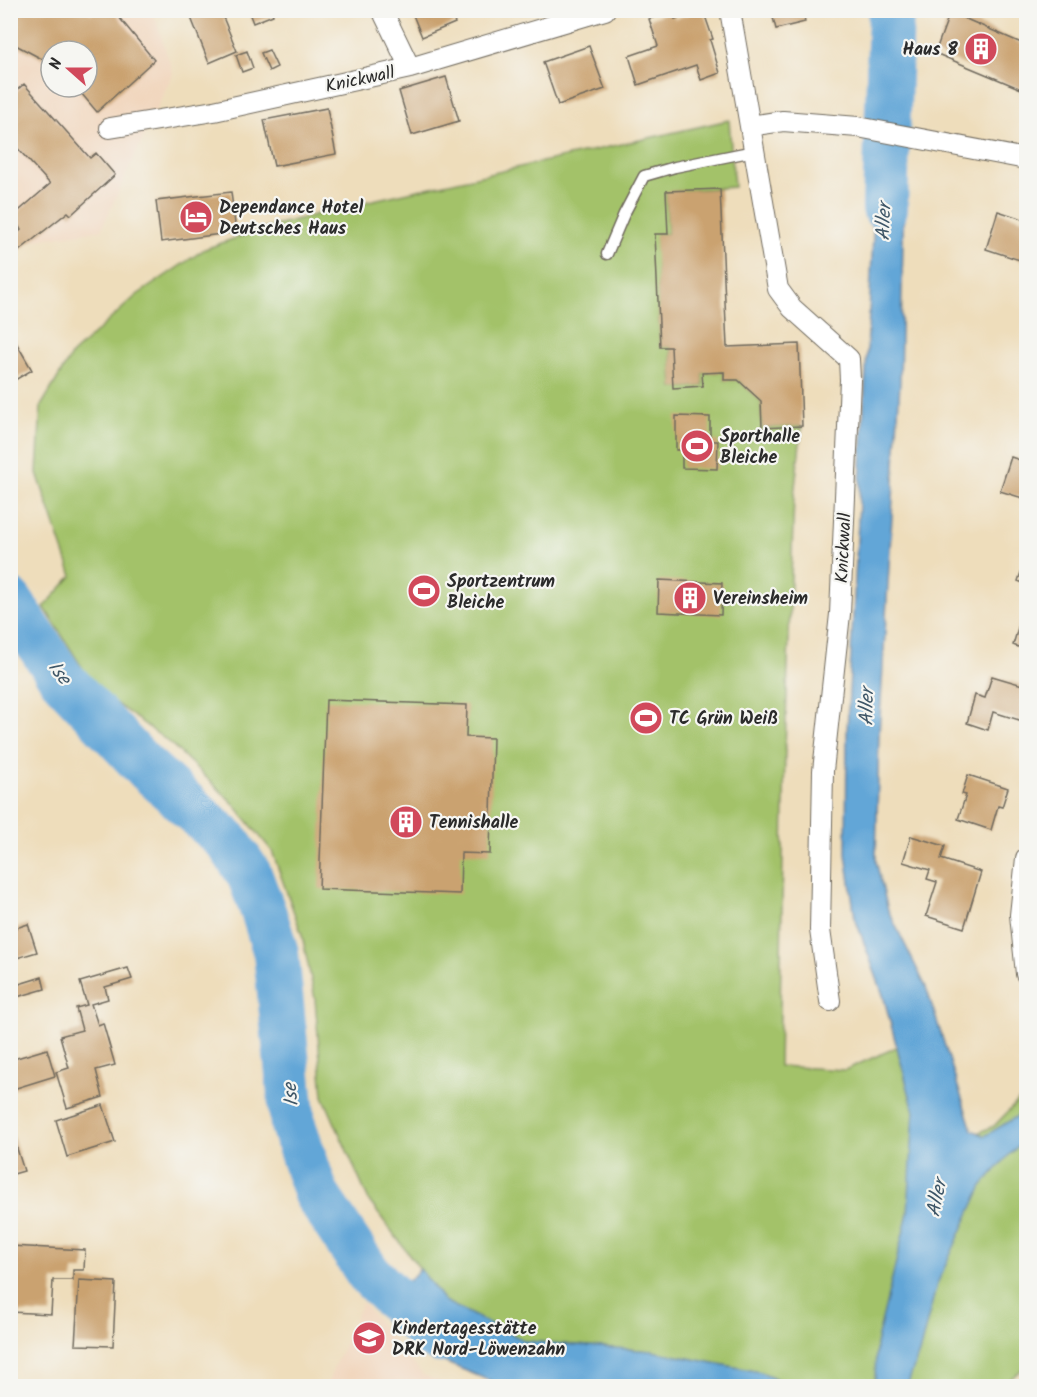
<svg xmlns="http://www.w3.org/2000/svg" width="1037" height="1397" viewBox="0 0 1037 1397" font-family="Kalam,sans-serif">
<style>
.built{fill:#f1d5bc;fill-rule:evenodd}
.green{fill:#a3c269;stroke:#67764a;stroke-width:1.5}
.water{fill:#62a6d7;stroke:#466881;stroke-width:1.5}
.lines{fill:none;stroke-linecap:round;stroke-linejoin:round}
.river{stroke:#62a6d7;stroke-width:46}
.building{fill:#caa270}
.lane-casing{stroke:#6f695d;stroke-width:13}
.street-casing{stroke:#6f695d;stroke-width:22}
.lane{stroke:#fff;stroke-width:10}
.street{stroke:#fff;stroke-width:20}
.labels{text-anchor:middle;stroke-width:4.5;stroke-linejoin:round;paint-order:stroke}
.poi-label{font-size:18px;font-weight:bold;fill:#2b2b2b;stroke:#f6f6f2;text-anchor:start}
.street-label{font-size:18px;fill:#2b2b2b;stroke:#f6f6f2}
.water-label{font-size:20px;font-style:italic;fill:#3e5667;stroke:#f6f6f2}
</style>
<rect width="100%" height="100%" fill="#f6f6f2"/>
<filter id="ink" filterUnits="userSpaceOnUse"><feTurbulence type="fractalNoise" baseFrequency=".0167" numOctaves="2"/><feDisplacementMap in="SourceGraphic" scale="12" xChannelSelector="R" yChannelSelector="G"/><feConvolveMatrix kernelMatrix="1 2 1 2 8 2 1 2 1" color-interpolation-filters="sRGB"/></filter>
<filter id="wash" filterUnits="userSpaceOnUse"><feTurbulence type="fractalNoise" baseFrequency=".008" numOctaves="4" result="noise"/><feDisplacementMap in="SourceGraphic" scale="24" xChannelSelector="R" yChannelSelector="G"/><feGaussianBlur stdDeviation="1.35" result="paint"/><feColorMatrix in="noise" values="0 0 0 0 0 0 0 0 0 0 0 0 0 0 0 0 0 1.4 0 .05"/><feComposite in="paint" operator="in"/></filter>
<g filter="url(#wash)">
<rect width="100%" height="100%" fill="#edb"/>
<path class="built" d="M10,11H153L173,73L101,230L11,244ZM51,51H87V87H51Z
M362,1302L423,1375L451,1386H326Z"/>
<path class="green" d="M729,120L734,187L666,192L668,234H656L660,347H671L673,388L703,386L702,373L724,372V380H738L761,401L762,428L802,426L794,496L785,748L779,1066L845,1070L897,1047L914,1111L912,1160L994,1126L1026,1093V1366L1002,1386H789L760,1372L652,1351L525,1341L444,1301L369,1201L323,1096L315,999L302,935L272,851L232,802L170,743L95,688L44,607L72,576L37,473L41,406L72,354L137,295L205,249L264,228L369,201Z"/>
<path class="water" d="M878,142L905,149L900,382L879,734L876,861L888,910L926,987L972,1130L985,1136L1016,1117L1026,1106V1139L1008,1156L982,1186L937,1284L919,1353L907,1386H875L876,1344L908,1213L914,1111L883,995L855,918L846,854L847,730Z
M420,1269L444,1301L525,1341L652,1351L760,1372L789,1386H503L432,1357L387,1304Z"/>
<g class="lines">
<path class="river" d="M885,208L891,10
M10,601L61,678L143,765L228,842L249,874L264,914L276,953L293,1125L316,1194L369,1274L429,1334L440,1340"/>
</g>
<g id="blocks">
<path class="building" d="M10,10H87L91,14L95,10H113L154,60L97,112L76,87H87V51H51V58L48,54L42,59L10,42Z
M188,10H220L237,51L209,63Z
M248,10H272L273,15L253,23Z
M411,10H449L455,23L422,37Z
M700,10H703L713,39L710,40L720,73L701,80L696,65L638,85L629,56L658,46L649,19L672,11L675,19Z
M771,10H803L805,22L776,29Z
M950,12L1026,45V91L935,53Z
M589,46L605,89L558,105L543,62Z
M269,50L277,67L269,71L261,53Z
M247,51L253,68L242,72L236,55Z
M446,77L459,121L412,135L399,91Z
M24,84L90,158L96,153L115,175L71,215L68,212L15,254L11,238L21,230L13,216L50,184L10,140V96Z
M327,108L336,154L274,166L264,120Z
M720,189L727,347L799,344L802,426L762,428L761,401L738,380H724V372L702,373L703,386L673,388L671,347H660L655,234H668L666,191Z
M231,192L236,232L161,242L156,201Z
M998,211L1026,220V262L986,249Z
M14,339L32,370L10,383V340Z
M676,416L710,417V441H718L717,469L682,468V450H676Z
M1011,457L1026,462V499L1000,491Z
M1026,558V584L1018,581Z
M659,580L722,583L721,615L658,612Z
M1023,611L1026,612V650L1013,645Z
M992,676L1026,686V722L993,712L988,730L967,723L975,695L985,698Z
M326,700L467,705L466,737L493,738L490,854L461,853L460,894L319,889Z
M968,775L1008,788L1002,807L998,806L991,830L958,819L966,795L962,794Z
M911,836L945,846L941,859L981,872L964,928L926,916L937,882L927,879L930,870L903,862Z
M28,924L37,952L10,960V930Z
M11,967L16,985L42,977L45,989L10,999Z
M128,968L132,979L105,987L108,999L91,1004L98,1025L103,1023L115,1065L96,1070L103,1097L67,1108L56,1072L69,1068L60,1036L82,1030L76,1008L87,1005L80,982Z
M47,1049L55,1076L10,1090V1060Z
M103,1105L115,1142L67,1157L56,1120Z
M10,1126L24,1171L10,1175Z
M10,1246L85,1250L84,1270H73V1280H53L51,1314L10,1312Z
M79,1280L116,1282L113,1346L75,1345Z"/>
</g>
</g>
<g filter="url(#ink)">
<use href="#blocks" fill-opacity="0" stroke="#6f695d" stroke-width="1.5"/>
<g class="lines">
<g class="lane-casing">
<path id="lane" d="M607,254L624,214L644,176L675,167L754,151"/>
</g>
<g class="street-casing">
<path id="street" d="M382,10L410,68
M730,10L778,289L792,308L849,359L850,380L840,614L823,771L820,930L830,1001
M750,126L783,121L858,127L1026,159
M110,128L214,111L410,68L605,10
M1026,858L1020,915L1026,974"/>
</g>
<use href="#lane" class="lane"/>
<use href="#street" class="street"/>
</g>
</g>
<defs>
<g id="building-disc" transform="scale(1.725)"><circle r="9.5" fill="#d1495b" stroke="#f6f6f2"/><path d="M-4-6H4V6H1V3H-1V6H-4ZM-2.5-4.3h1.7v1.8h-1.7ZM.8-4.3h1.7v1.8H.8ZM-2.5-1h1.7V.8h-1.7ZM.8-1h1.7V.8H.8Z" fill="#fff"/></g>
<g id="hotel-disc" transform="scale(1.725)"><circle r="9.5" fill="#d1495b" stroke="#f6f6f2"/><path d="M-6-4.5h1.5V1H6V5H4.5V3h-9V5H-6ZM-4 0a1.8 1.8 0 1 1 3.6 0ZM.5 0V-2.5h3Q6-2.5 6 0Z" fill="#fff"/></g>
<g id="stadium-disc" transform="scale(1.725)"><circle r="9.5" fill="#d1495b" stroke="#f6f6f2"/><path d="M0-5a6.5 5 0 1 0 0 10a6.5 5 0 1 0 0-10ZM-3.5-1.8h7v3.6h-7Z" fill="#fff"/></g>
<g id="school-disc" transform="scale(1.725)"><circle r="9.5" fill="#d1495b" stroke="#f6f6f2"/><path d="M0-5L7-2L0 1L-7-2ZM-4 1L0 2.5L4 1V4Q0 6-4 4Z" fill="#fff"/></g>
</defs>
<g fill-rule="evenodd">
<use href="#building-disc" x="981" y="49"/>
<use href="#hotel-disc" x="196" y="217"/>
<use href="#stadium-disc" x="697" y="446"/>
<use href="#stadium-disc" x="424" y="591"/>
<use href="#building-disc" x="690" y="598"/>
<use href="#stadium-disc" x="646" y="718"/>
<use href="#building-disc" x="406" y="822"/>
<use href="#school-disc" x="369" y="1338"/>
</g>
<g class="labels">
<g class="poi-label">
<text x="958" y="55" text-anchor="end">Haus 8</text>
<text x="219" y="213">Dependance Hotel<tspan x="219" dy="21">Deutsches Haus</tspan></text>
<text x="720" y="442">Sporthalle<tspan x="720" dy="21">Bleiche</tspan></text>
<text x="447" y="587">Sportzentrum<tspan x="447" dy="21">Bleiche</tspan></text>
<text x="713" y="604">Vereinsheim</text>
<text x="669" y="724">TC Grün Weiß</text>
<text x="429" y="828">Tennishalle</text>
<text x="392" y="1334">Kindertagesstätte<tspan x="392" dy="21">DRK Nord-Löwenzahn</tspan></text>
</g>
<g class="street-label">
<text transform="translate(360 79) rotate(-12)" y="6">Knickwall</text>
<text transform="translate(843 548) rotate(-87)" y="6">Knickwall</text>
</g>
<g class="water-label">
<text transform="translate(883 222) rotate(-88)" y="7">Aller</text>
<text transform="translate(60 672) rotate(53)" y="7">Ise</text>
<text transform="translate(866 707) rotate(-89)" y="7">Aller</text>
<text transform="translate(290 1095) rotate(-96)" y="7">Ise</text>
<text transform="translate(936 1198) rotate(-79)" y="7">Aller</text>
</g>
</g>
<rect width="1037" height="1397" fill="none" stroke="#f6f6f2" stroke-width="36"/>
<g transform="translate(69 69) rotate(291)"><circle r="28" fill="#f6f6f2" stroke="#a5a5a2" stroke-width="1.5"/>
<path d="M0-4.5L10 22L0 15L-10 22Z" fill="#d1495b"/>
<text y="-9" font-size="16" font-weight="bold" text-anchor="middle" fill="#2b2b2b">N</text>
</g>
</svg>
